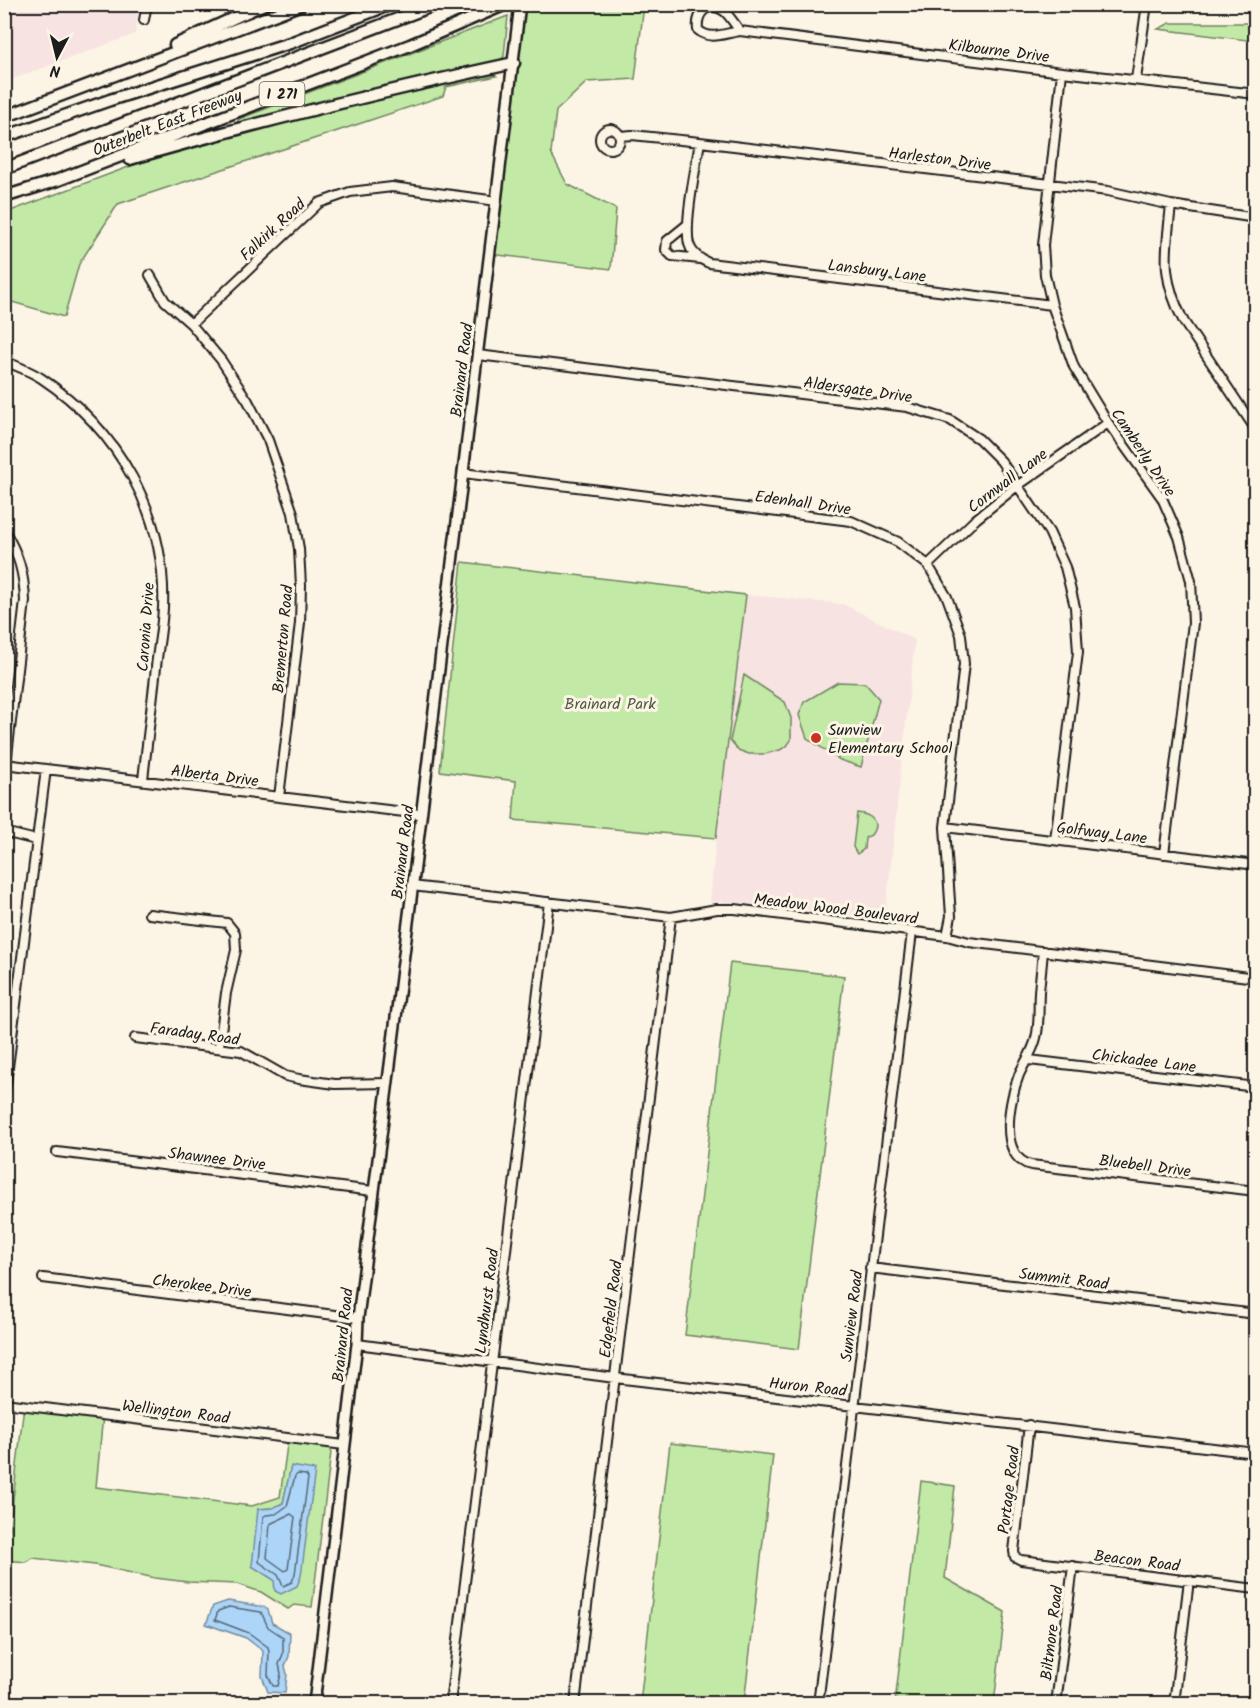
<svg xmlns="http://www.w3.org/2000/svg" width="1260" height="1708" viewBox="0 0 1260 1708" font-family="Kalam,sans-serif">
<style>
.built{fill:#f7e3e2}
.green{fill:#c2eaa6;stroke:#6f8361;stroke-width:1.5;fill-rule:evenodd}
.water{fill:#add5f8;stroke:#738ba0;stroke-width:1.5}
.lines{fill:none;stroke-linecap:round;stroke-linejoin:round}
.shore{stroke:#566674;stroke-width:1.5}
.minor-casing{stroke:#1c1c1c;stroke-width:12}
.major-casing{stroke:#1c1c1c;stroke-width:14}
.highway-casing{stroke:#1c1c1c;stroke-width:15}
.minor{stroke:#fcf5e5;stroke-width:8}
.major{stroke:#fcf5e5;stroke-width:9}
.highway{stroke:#fcf5e5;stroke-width:10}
.poi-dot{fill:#c8321e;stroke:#fcf5e5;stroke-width:2}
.labels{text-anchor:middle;stroke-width:6;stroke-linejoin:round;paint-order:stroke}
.shield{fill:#fcf5e5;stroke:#5f5d58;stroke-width:1.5}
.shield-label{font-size:15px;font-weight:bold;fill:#1c1c1c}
.street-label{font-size:16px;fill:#1c1c1c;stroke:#fcf5e5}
.park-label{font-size:16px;fill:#4e5a45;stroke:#fcf5e5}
.poi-label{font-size:16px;fill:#1c1c1c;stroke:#fcf5e5;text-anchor:start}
</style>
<rect width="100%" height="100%" fill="#fcf5e5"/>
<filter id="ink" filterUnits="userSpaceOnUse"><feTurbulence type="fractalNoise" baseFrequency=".0167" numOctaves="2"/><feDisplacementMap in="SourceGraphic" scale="12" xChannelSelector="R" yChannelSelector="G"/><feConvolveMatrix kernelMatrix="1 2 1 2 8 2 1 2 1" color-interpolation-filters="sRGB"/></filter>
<g filter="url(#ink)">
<path class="built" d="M4,5L5,4L139,5L135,34L5,82Z
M746,595L843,604L915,640L885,918L733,902H710L716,838Z
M4,1694L55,1700L84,1703H5Z"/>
<path class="green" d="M520,5H644L635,79L587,82L556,111L551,153L567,184L616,209L611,269L490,254Z
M508,16L504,56L502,59L241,123L237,122L239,119Z
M1170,23H1255V41L1158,29Z
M488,73L496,76L446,87L443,96L118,204L79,264L64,317L5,300V213L158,156L291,120Z
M462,562L746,595L716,838L513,820L516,781L440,771Z
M744,675L785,702L791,718V740L787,746L780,750L765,754H749L738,750L730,741Z
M838,682L865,683L879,699L861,767L840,760L807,738L799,715L804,702Z
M857,813C870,814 881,821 871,835L865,838L864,849L857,854L853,847Z
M730,963L844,976L799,1349L685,1335Z
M24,1405L103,1415L96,1487L252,1506L280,1497L288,1438L332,1444L312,1607L294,1605L288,1609L261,1592L237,1584L188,1582L155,1578L95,1565L33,1558L26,1562L6,1560ZM291,1467L274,1580L258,1509L273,1508L283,1503Z
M670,1443L773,1455L744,1703H640Z
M921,1481L955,1486L945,1578L1005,1612L994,1703H895Z"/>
<path class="water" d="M291,1466L315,1470L301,1576L297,1586L281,1594L275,1591L274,1580L252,1566L258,1509L273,1508L283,1503Z
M228,1601L264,1607L268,1610L272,1623L290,1633L289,1656L285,1666L287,1674L285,1693L268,1692L262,1676L263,1651L246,1638L206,1624L213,1606Z"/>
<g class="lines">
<path class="shore" d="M298,1474L306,1475L308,1478L295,1574L292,1582L283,1586L278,1575L259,1562L263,1517L266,1515L276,1514L287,1506L295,1476Z
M291,1514L295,1517L288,1569L285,1571L267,1558L270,1524Z
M229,1607L261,1612L268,1627L283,1637V1654L279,1664L281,1674L278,1686H273L268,1675L269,1652L268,1647L249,1633L215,1620L218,1611Z"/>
<g class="minor-casing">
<path id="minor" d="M144,20L147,4
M740,31C735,25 730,16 724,11C708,0 696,13 698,30C711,41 725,33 740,31L1062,72L1256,94
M1062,72L1043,245L1045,275L1052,305L1074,367L1108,423L1162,498L1179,537L1191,581L1193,623L1164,854
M1136,79L1147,4
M600 139a10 10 0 1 1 20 0a10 10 0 1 1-20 0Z
M620,136L632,135L700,142L1108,191L1171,205L1256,218
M700,142C696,166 684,223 689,244C692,254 699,259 709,263L1052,305
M1171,205C1166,254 1160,276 1184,322L1256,430
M688,224L667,241L666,250L672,256L700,259
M150,275L165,301L191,324L221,360L248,401L268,440L293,513L299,549L301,586L300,623L279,797
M191,324L319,203L350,192L392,187L497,201
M478,355L907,407L950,420L979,439L1001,461L1049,532L1065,567L1075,607L1078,652L1055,840
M4,361C17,366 30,371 41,378C118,429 167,515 163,608C162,628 158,648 156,667C152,705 147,742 143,780
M463,473L851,521L898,542L928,565L947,597L961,635L964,664L945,827L951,916L947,936
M4,530C19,555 24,573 25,601L6,764
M928,565L976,519L1017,486L1108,423
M4,764L421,814
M945,827L1256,865
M4,832L36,840
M412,886L671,917L717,909H735L947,936L969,942L1256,978
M149,914L227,923L235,933L236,950L226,993L219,1047
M1043,951C1042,965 1040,979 1039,992C1038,1008 1040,1023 1036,1038C1033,1052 1024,1063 1019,1075C1010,1098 997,1157 1031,1165L1256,1191
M135,1038L241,1051L285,1076L299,1079L335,1084L388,1083
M1029,1060L1256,1087
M4,1099L46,769
M57,1152L373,1191
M870,1268L1256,1314
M43,1278L358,1318
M357,1344L615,1378L1256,1453
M4,1403L344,1445
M1029,1425L1014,1551L1015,1557L1021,1560L1256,1589
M450,1704L549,902
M575,1704L671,917
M818,1704L912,932
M1056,1704L1073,1566
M1174,1704L1189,1580"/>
</g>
<g class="major-casing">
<path id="major" d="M314,1704L357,1344L358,1318L414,875L520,4"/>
</g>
<g class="highway-casing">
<path id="highway" d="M175,45L264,4
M4,117L302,4
M4,137L110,100L290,43L391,4
M130,159C257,122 385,91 514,63
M4,169L437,4
M4,197L58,180L410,45L506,4"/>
</g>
<use href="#minor" class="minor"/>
<use href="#major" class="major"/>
<use href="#highway" class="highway"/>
</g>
</g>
<circle class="poi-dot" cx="816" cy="738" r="6"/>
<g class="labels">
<rect class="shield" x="259.5" y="82" width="45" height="24" rx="4.5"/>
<g class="shield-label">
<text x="282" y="99">I 271</text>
</g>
<g class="street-label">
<text transform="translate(999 50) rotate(7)" y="6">Kilbourne Drive</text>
<text transform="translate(167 122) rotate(-21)" y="6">Outerbelt East Freeway</text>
<text transform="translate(940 158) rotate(7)" y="6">Harleston Drive</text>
<text transform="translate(272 229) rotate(-43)" y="6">Falkirk Road</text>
<text transform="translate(877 270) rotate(7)" y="6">Lansbury Lane</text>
<text transform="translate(461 370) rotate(-83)" y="6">Brainard Road</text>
<text transform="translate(858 389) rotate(8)" y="6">Aldersgate Drive</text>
<text transform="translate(1144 452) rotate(56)" y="6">Camberly Drive</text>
<text transform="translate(1007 480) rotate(-37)" y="6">Cornwall Lane</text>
<text transform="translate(803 502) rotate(8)" y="6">Edenhall Drive</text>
<text transform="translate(145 627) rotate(-86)" y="6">Caronia Drive</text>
<text transform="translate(282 639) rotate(-85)" y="6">Bremerton Road</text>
<text transform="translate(215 775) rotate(7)" y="6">Alberta Drive</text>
<text transform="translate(1102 832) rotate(7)" y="6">Golfway Lane</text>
<text transform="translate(402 852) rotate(-83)" y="6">Brainard Road</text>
<text transform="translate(836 908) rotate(7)" y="6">Meadow Wood Boulevard</text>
<text transform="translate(195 1033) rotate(8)" y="6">Faraday Road</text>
<text transform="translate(1144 1060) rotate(7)" y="6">Chickadee Lane</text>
<text transform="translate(217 1158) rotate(7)" y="6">Shawnee Drive</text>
<text transform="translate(1145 1165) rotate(7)" y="6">Bluebell Drive</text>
<text transform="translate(1064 1278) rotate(7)" y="6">Summit Road</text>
<text transform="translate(202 1285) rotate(7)" y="6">Cherokee Drive</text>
<text transform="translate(486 1301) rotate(-83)" y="6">Lyndhurst Road</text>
<text transform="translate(610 1309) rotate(-83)" y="6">Edgefield Road</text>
<text transform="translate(851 1316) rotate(-83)" y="6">Sunview Road</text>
<text transform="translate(342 1335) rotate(-84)" y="6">Brainard Road</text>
<text transform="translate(808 1386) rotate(6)" y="6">Huron Road</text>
<text transform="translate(176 1411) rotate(7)" y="6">Wellington Road</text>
<text transform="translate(1008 1490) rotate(-83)" y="6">Portage Road</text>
<text transform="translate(1137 1560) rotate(7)" y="6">Beacon Road</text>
<text transform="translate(1051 1633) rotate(-83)" y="6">Biltmore Road</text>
</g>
<g class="park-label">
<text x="610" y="709">Brainard Park</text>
</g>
<g class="poi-label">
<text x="828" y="735">Sunview<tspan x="828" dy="18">Elementary School</tspan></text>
</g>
</g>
<rect width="1260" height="1708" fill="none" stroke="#fcf5e5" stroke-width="24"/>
<rect x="12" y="12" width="1236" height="1684" fill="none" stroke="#1c1c1c" stroke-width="2" filter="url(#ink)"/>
<g transform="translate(57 57) rotate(187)" stroke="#fcf5e5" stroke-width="4.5" paint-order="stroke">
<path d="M0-4.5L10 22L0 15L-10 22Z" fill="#1c1c1c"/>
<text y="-9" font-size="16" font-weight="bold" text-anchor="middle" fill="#1c1c1c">N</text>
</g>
</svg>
